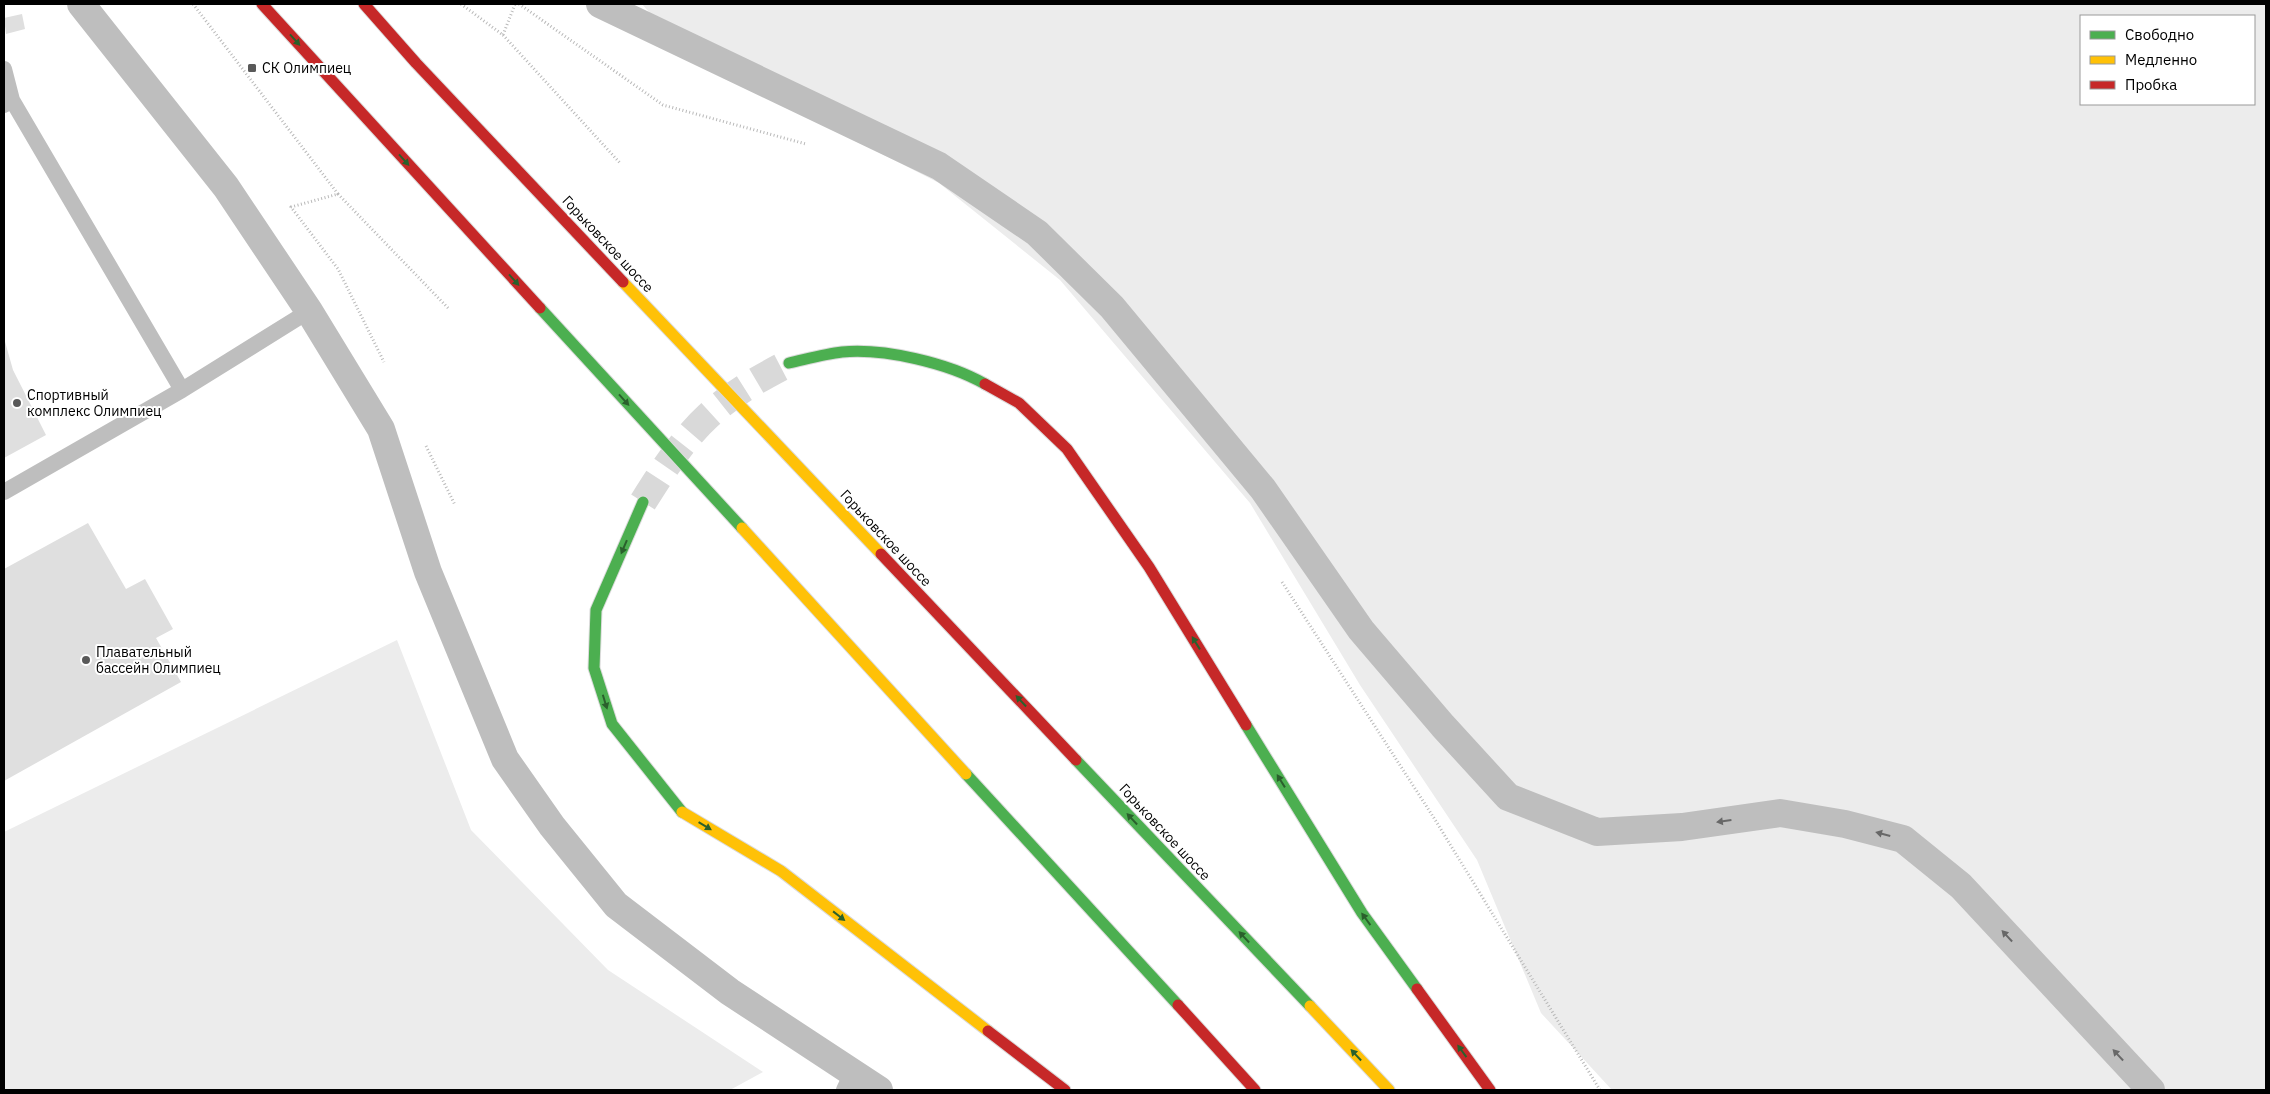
<svg xmlns="http://www.w3.org/2000/svg" width="2270" height="1094" viewBox="0 0 2270 1094" font-family="'IBM Plex Sans',sans-serif">
<style>
.green{fill:#ececec;fill-rule:evenodd}
.building{fill:#dfdfdf}
.lines{fill:none;stroke-linecap:round;stroke-linejoin:round}
.primary-tunnel{stroke:#d9d9d9;stroke-width:28;stroke-dasharray:28 14;stroke-linecap:butt}
.fast-casing{stroke:#dbdbdb;stroke-width:13}
.slow-casing{stroke:#dbdbdb;stroke-width:13}
.jam-casing{stroke:#dbdbdb;stroke-width:13}
.path{stroke:#b9b9b9;stroke-width:3;stroke-dasharray:1 2.5;stroke-linecap:butt}
.lane{stroke:#bebebe;stroke-width:16}
.street{stroke:#bebebe;stroke-width:28}
.fast{stroke:#4caf50;stroke-width:11}
.slow{stroke:#ffc107;stroke-width:11}
.jam{stroke:#c62828;stroke-width:11}
.oneway{fill:#2a602c}
.oneway2{fill:#686868}
.poi-dot{fill:#595959;stroke:#fff;stroke-width:2}
.labels{text-anchor:middle;stroke-width:4;stroke-linejoin:round;paint-order:stroke}
.poi-label{font-size:14px;fill:#000;stroke:#fff;text-anchor:start}
.street-label{font-size:14px;fill:#000;stroke:#fff}
</style>
<rect width="100%" height="100%" fill="#fff"/>
<path class="green" d="M642,4H2266V1090H1612L1541,1013L1477,860L1360,685L1250,503L1060,280L939,183L684,53ZM2081,16H2254V104H2081Z
M397,640L471,830L608,970L763,1072L730,1090H4V832Z"/>
<path class="building" d="M22,14L25,29L6,34L4,18Z
M4,338L13,370L46,435L4,458Z
M88,523L126,589L145,579L173,629L156,638L181,682L4,781V569Z"/>
<g class="lines">
<path class="primary-tunnel" d="M643,502C662,472 682,440 708,416C731,394 760,378 789,363"/>
<g class="fast-casing">
<path id="fast" d="M540,308L742,528
M789,363C807,359 825,354 842,352C884,348 948,363 985,384
M643,502L596,610L594,668L612,724L682,812
M1246,725L1362,913L1417,989
M1076,760L1310,1006
M966,774L1178,1005"/>
</g>
<g class="slow-casing">
<path id="slow" d="M623,282L881,554
M742,528L966,774
M682,812L781,871L988,1031
M1310,1006L1389,1090"/>
</g>
<g class="jam-casing">
<path id="jam" d="M262,4L540,308
M364,4L416,63L623,282
M985,384L1019,403L1067,449L1149,567L1246,725
M881,554L1076,760
M1417,989L1490,1090
M1178,1005L1255,1090
M988,1031L1065,1090"/>
</g>
<path class="path" d="M193,4L338,194L291,207L338,269L384,362
M461,4L503,35L515,4
M519,4L663,105L806,144
M503,35L620,163
M338,194L449,309
M426,446L455,505
M1282,582L1434,818L1600,1090"/>
<path class="lane" d="M4,69L12,100
M4,105L12,100L182,390
M4,492L182,390L309,311
M844,1090L852,1073"/>
<path class="street" d="M81,4L226,187L309,311L381,429L428,572L505,759L552,826L616,905L730,992L879,1090
M600,4L939,166L1037,233L1112,307L1263,489L1361,630L1443,726L1508,797L1597,832L1682,827L1780,813L1845,824L1903,839L1961,886L2151,1090"/>
<use href="#fast" class="fast"/>
<use href="#slow" class="slow"/>
<use href="#jam" class="jam"/>
</g>
<defs><path id="oneway-solid" d="M-6-.8H1V-3.2L6.5 0L1 3.2V.8H-6Z" transform="scale(1.25)"/></defs>
<g class="oneway">
<use href="#oneway-solid" transform="translate(295 40) rotate(48)"/>
<use href="#oneway-solid" transform="translate(404 160) rotate(48)"/>
<use href="#oneway-solid" transform="translate(514 280) rotate(48)"/>
<use href="#oneway-solid" transform="translate(624 400) rotate(48)"/>
<use href="#oneway-solid" transform="translate(624 547) rotate(113)"/>
<use href="#oneway-solid" transform="translate(1196 643) rotate(-122)"/>
<use href="#oneway-solid" transform="translate(1021 701) rotate(-133)"/>
<use href="#oneway-solid" transform="translate(605 702) rotate(73)"/>
<use href="#oneway-solid" transform="translate(1281 781) rotate(-122)"/>
<use href="#oneway-solid" transform="translate(1132 819) rotate(-133)"/>
<use href="#oneway-solid" transform="translate(705 826) rotate(31)"/>
<use href="#oneway-solid" transform="translate(839 916) rotate(38)"/>
<use href="#oneway-solid" transform="translate(1366 919) rotate(-126)"/>
<use href="#oneway-solid" transform="translate(1244 937) rotate(-133)"/>
<use href="#oneway-solid" transform="translate(1462 1051) rotate(-126)"/>
<use href="#oneway-solid" transform="translate(1356 1055) rotate(-133)"/>
</g>
<g class="oneway2">
<use href="#oneway-solid" transform="translate(1724 821) rotate(172)"/>
<use href="#oneway-solid" transform="translate(1883 834) rotate(-165)"/>
<use href="#oneway-solid" transform="translate(2007 936) rotate(-133)"/>
<use href="#oneway-solid" transform="translate(2118 1055) rotate(-133)"/>
</g>
<g class="poi-dot">
<rect x="247" y="63" width="10" height="10" rx="2.5"/>
<circle cx="17" cy="403" r="5"/>
<circle cx="86" cy="660" r="5"/>
</g>
<g class="labels">
<g class="poi-label">
<text x="262" y="73">СК Олимпиец</text>
<text x="27" y="400">Спортивный<tspan x="27" dy="16">комплекс Олимпиец</tspan></text>
<text x="96" y="657">Плавательный<tspan x="96" dy="16">бассейн Олимпиец</tspan></text>
</g>
<g class="street-label">
<text transform="translate(608 244) rotate(47)" y="5">Горьковское шоссе</text>
<text transform="translate(886 538) rotate(47)" y="5">Горьковское шоссе</text>
<text transform="translate(1165 832) rotate(47)" y="5">Горьковское шоссе</text>
</g>
</g>
<rect width="2270" height="1094" fill="none" stroke="#000000" stroke-width="10"/>
<rect x="2080" y="15" width="175" height="90" fill="#ffffff" stroke="#999999"/>
<rect x="2090" y="31" width="25" height="8" fill="#4caf50" stroke="#999999"/>
<text x="2125" y="40" font-size="15" fill="#000000">Свободно</text>
<rect x="2090" y="56" width="25" height="8" fill="#ffc107" stroke="#999999"/>
<text x="2125" y="65" font-size="15" fill="#000000">Медленно</text>
<rect x="2090" y="81" width="25" height="8" fill="#c62828" stroke="#999999"/>
<text x="2125" y="90" font-size="15" fill="#000000">Пробка</text>
</svg>
